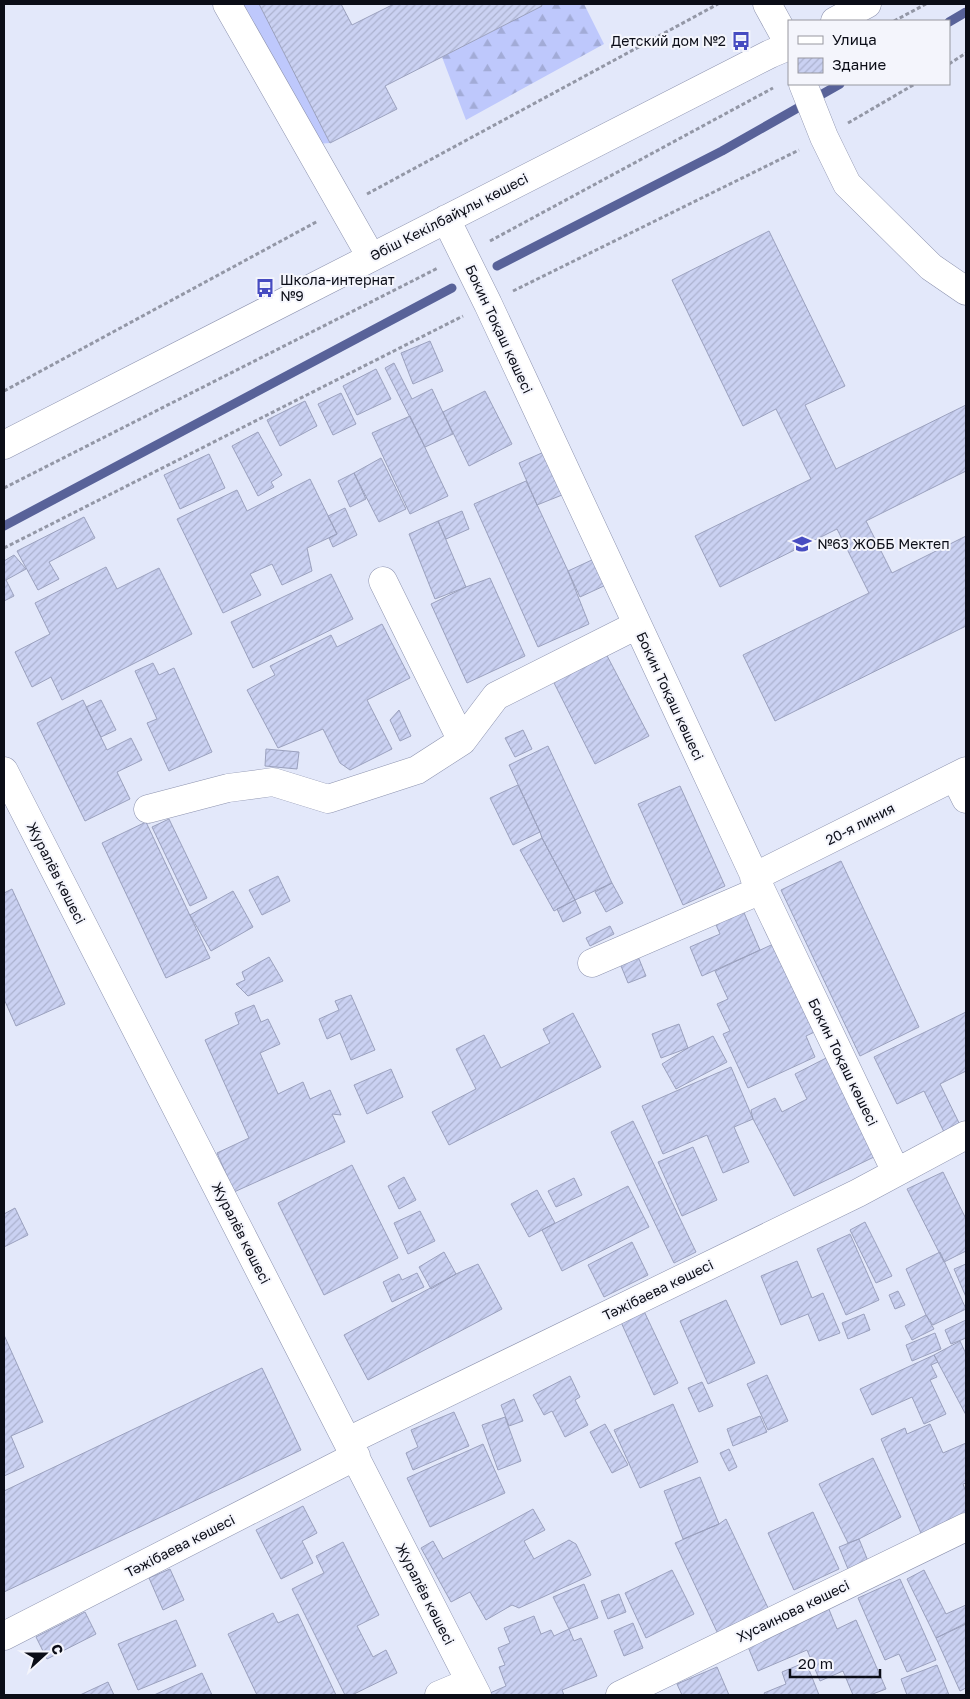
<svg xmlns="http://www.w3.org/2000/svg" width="970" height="1699" viewBox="0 0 970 1699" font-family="'Golos Text',sans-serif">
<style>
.green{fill:#bec8fc}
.forest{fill:url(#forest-firs)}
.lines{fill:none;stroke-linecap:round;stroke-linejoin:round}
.stream{stroke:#586299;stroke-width:9}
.building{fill:url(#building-hatch);stroke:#9ba1be}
.minor-casing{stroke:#8d93af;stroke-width:29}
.path{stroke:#9397a6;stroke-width:3;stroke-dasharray:4 2.5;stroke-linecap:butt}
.minor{stroke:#fff;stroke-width:28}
.labels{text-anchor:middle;stroke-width:4;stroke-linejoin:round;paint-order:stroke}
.poi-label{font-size:14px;fill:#0b0d17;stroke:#f4f5fc;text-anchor:start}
.street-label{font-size:14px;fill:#0b0d17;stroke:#f4f5fc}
</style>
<defs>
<pattern id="forest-firs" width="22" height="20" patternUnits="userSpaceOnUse" patternTransform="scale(1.25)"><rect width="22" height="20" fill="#bec8fc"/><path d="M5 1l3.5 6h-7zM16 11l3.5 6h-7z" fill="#a2abd7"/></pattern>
<pattern id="building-hatch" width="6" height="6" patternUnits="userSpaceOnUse" patternTransform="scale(1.25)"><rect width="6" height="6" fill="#cad1f2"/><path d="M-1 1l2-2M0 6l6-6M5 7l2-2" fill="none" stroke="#acb2cf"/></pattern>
</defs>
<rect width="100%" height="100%" fill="#e3e8fa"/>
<path class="green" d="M241,4H259L330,143L317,144Z"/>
<path class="forest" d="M541,4H584L604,44L466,120L442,57L542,6Z"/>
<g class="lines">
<path class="stream" d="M949,22L966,12
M497,266L722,151L840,84
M4,526L452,288"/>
</g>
<path class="building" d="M259,4H341L352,25L394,4H541L542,6L385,86L397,109L330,143Z
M769,231L845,386L805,405L836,469L966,405V471L866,521L892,573L966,536V626L775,721L743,655L869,593L837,529L720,587L695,536L811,479L776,409L743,426L672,280Z
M430,341L443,371L413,384L401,353Z
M394,363L412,399L432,389L453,434L425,447L385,368Z
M376,369L391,399L357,415L343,386Z
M485,391L512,444L469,466L443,412Z
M341,393L356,424L333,435L318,404Z
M305,401L317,426L280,446L267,420Z
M410,416L448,496L410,514L372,433Z
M258,432L282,475L271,482L274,487L258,496L232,446Z
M544,452L562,495L537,505L519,463Z
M209,454L225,488L180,509L164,475Z
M381,458L406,509L379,522L354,473Z
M354,473L366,499L350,507L338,481Z
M310,479L337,534L307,548L312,571L282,585L272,564L250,574L261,595L223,613L177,519L237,490L247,511Z
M526,481L568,571L589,624L538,647L474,504Z
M345,508L357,535L333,547L329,538L337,534L328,516Z
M462,511L469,529L446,539L438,521Z
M84,517L95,538L49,562L59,579L38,590L17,551Z
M438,521L466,587L435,599L409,534Z
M14,555L26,569L6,580L14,596L4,601V561Z
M594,559L606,585L580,597L568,571Z
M106,567L117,589L159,568L192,634L62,700L51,677L32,687L15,652L50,634L35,603Z
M331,574L353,619L253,668L231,622Z
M490,578L525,656L467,683L431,604L466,587Z
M382,624L410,678L367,700L392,749L350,770L340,763L323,729L278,748L247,690L275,675L270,666L331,635L337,647Z
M603,648L649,736L595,764L550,675Z
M153,663L159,675L174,668L212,752L169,771L147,723L157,719L135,671Z
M83,700L107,750L131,738L142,760L117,772L130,799L85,821L37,723Z
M101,700L116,730L101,737L86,707Z
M399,710L411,736L400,741L390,720Z
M523,730L532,749L515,757L505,738Z
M548,746L612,883L575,900L542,838L540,832L509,765Z
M266,749L299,752L297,769L265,766Z
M518,785L540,832L513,845L490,798Z
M680,786L725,886L683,905L638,804Z
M169,819L207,898L190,906L152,827Z
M146,822L210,958L166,978L102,843Z
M542,838L575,900L554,911L520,850Z
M841,861L919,1027L860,1056L781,890Z
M278,876L290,901L262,915L249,890Z
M612,883L623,903L606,912L595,892Z
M12,889L65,1004L16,1026L4,999V893Z
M233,891L253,927L211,951L190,915Z
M575,900L581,913L563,922L557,909Z
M742,908L760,950L702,976L690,947L720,934L714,920Z
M610,926L614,934L590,946L586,938Z
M782,940L823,1028L806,1036L815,1057L748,1088L723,1034L730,1031L717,1004L728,999L715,971Z
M637,954L646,976L628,983L619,961Z
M269,957L283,981L248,996L236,984L245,980L242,972Z
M351,995L375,1050L351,1060L340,1033L327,1039L319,1019L339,1010L335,1001Z
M254,1005L261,1022L268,1019L280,1044L260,1053L278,1094L303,1082L310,1099L330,1090L341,1115L332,1114L345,1142L234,1192L217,1153L249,1138L205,1040L239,1024L235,1013Z
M966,1012V1071L940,1084L961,1127L945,1134L924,1091L897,1104L874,1057Z
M573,1013L601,1067L449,1145L432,1112L476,1089L456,1049L484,1035L501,1068L550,1043L543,1029Z
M679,1024L688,1048L661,1058L652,1034Z
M713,1036L727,1062L676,1089L662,1064L688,1048Z
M830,1056L878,1155L794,1196L753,1119L751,1110L775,1098L782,1112L807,1099L795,1074Z
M731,1067L753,1119L734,1127L749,1162L723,1173L707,1135L663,1154L642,1106Z
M391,1069L403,1097L367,1114L354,1085Z
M633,1121L696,1252L674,1263L611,1132Z
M693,1147L717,1200L682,1216L658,1162Z
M352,1165L398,1258L324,1295L278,1203Z
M943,1172L966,1219V1251L944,1262L907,1189Z
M404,1177L416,1200L399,1209L388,1186Z
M574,1178L582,1195L556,1207L548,1191Z
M628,1186L649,1227L562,1271L542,1230Z
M537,1190L555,1223L529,1237L511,1204Z
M15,1208L28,1235L4,1247V1214Z
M420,1211L435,1241L408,1254L394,1223Z
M865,1222L892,1276L876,1283L850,1230Z
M850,1234L879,1300L846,1315L817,1249Z
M632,1242L648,1275L604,1297L588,1265Z
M444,1252L456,1274L431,1289L419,1267Z
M940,1252L966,1309L933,1325L926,1315L906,1269Z
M797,1261L812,1298L823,1293L840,1333L819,1341L808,1314L781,1325L761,1276Z
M478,1264L502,1309L368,1380L344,1335L456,1274Z
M966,1264V1297L954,1269Z
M417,1273L424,1287L392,1302L383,1282L399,1274L402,1280Z
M898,1291L905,1305L895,1309L889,1295Z
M726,1300L755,1363L708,1384L680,1321Z
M643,1309L678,1383L654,1395L620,1320Z
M864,1314L870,1330L848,1339L842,1323Z
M926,1315L934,1329L912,1340L905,1326Z
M966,1320V1338L951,1344L945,1330Z
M935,1333L941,1349L912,1361L906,1345Z
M4,1335L43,1422L11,1436L24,1467L4,1476Z
M960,1341L966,1354V1415L934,1355Z
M934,1355L938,1362L931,1365L937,1377L930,1380L946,1414L924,1424L912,1397L872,1415L860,1389Z
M262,1368L301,1450L4,1592V1491Z
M767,1375L788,1421L768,1430L747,1384Z
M570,1376L580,1397L575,1400L588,1425L565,1437L552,1411L544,1415L533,1395Z
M702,1382L713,1406L699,1412L688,1388Z
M514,1399L523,1421L509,1426L501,1405Z
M673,1404L698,1462L640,1488L614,1430Z
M454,1412L469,1446L413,1470L406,1453L418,1447L411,1430Z
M760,1416L767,1432L733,1446L727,1429Z
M505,1417L521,1461L498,1470L482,1425Z
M605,1424L628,1465L612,1473L590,1432Z
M930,1424L943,1453L966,1443V1483L963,1484L966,1492V1519L923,1538L881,1439L905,1428L907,1434Z
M483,1444L505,1493L430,1527L407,1478Z
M729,1449L737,1467L729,1471L720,1453Z
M873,1458L901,1517L859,1539L848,1543L819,1484Z
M700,1477L719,1524L683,1539L664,1491Z
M303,1506L317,1533L302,1541L313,1563L281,1579L256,1530Z
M533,1509L545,1530L524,1541L534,1559L569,1540L576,1544L591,1575L519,1608L512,1605L486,1620L470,1592L451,1602L421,1548L433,1541L443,1559Z
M813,1512L839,1569L794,1590L768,1533Z
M726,1519L769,1610L718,1634L675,1543L719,1524Z
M859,1539L868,1561L848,1569L839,1547Z
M343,1542L379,1615L357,1626L373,1657L386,1650L397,1673L352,1695H345L292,1589L324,1573L316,1556Z
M170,1569L184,1600L163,1610L149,1578Z
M672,1570L694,1614L646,1638L625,1593Z
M924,1570L946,1614L966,1605V1623L936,1638L907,1579Z
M900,1579L936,1660L907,1672L899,1654L885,1660L858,1598Z
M584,1584L598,1618L569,1629L553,1597Z
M619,1594L626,1612L608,1619L601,1601Z
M828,1607L837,1629L856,1620L886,1689L870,1695H853L843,1671L820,1681L807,1650L758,1671L746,1642Z
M85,1612L96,1634L47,1659L36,1637Z
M273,1613L278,1623L298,1614L336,1695H257L228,1634Z
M534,1616L541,1634L551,1630L554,1636L569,1629L574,1641L581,1638L597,1676L562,1690L564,1695H490V1693L506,1686L499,1667L505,1665L498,1648L510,1643L504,1628Z
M176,1620L196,1666L138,1690L118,1644Z
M633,1623L643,1648L624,1656L614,1631Z
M966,1624V1688L960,1691L936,1638Z
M806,1662L819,1695H765L764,1693L786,1684L782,1672Z
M937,1665L949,1695H907L901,1679Z
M717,1667L729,1695H682L677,1684Z
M202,1673L212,1695H154Z
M108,1682L114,1695H80Z"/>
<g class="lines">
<g class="minor-casing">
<path id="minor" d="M227,4L371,257
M767,4L789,44
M835,21L867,4
M803,84L824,137L847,184L931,267L966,291
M446,219L488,304L761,890L896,1172
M4,445L770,54L789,46
M383,581L462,741
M4,771L477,1695
M955,777L966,799
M148,809L228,788L273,782L328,799L417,770L462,741L496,696L637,625
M754,877L966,771
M592,963L761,890
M348,1441L858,1193L966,1135
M4,1636L356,1456
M439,1695L470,1682
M620,1695L966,1527"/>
</g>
<path class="path" d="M894,21L926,4
M949,64L966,53
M848,123L915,84
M367,194L718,4
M490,241L773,88
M513,291L799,150
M4,391L318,221
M4,488L438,268
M4,548L463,316"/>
<use href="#minor" class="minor"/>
</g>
<defs>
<g id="bus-bare" transform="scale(1.5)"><path d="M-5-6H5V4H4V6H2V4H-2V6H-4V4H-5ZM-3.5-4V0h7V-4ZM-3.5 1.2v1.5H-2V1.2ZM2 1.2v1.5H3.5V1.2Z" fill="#474cc1" stroke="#f4f5fc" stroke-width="2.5" paint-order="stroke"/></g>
<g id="school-bare" transform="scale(1.5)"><path d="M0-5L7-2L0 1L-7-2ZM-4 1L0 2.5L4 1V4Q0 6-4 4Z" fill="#474cc1" stroke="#f4f5fc" stroke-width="2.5" paint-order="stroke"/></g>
</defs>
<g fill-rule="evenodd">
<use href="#bus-bare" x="741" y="41"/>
<use href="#bus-bare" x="265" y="288"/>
<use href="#school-bare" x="802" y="544"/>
</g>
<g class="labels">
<g class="poi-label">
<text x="726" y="46" text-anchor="end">Детский дом №2</text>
<text x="280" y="285">Школа-интернат<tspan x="280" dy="16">№9</tspan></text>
<text x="817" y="549">№63 ЖОББ Мектеп</text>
</g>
<g class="street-label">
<text transform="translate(449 217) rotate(-27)" y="5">Әбіш Кекілбайұлы көшесі</text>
<text transform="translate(499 329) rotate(65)" y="5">Бокин Тоқаш көшесі</text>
<text transform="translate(670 696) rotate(65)" y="5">Бокин Тоқаш көшесі</text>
<text transform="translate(860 824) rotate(-27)" y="5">20-я линия</text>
<text transform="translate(56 873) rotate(63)" y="5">Журалёв көшесі</text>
<text transform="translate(843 1062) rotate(64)" y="5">Бокин Тоқаш көшесі</text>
<text transform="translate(241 1233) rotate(63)" y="5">Журалёв көшесі</text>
<text transform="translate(658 1290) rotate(-26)" y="5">Тәжібаева көшесі</text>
<text transform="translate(180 1546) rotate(-27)" y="5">Тәжібаева көшесі</text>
<text transform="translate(425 1594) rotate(63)" y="5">Журалёв көшесі</text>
<text transform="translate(793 1611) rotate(-26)" y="5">Хусаинова көшесі</text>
</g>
</g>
<rect width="970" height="1699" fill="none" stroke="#0b0d17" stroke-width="10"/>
<rect x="788" y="20" width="162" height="65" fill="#f4f5fc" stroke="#9798a0"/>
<rect x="798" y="36" width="25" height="8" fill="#ffffff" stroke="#9798a0"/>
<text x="832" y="45" font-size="15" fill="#0b0d17">Улица</text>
<rect x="798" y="58" width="25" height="15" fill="url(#building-hatch)" stroke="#9798a0"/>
<text x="832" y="70" font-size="15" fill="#0b0d17">Здание</text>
<g transform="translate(45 1654) rotate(69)" stroke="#f4f5fc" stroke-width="4" paint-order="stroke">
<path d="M0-4L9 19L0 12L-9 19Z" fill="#0b0d17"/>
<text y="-8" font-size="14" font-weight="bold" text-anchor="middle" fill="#0b0d17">С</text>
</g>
<path d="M790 1669v8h90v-8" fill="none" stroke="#0b0d17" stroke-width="2.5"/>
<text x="798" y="1669" font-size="15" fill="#0b0d17" stroke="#f4f5fc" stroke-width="4" paint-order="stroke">20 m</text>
</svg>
